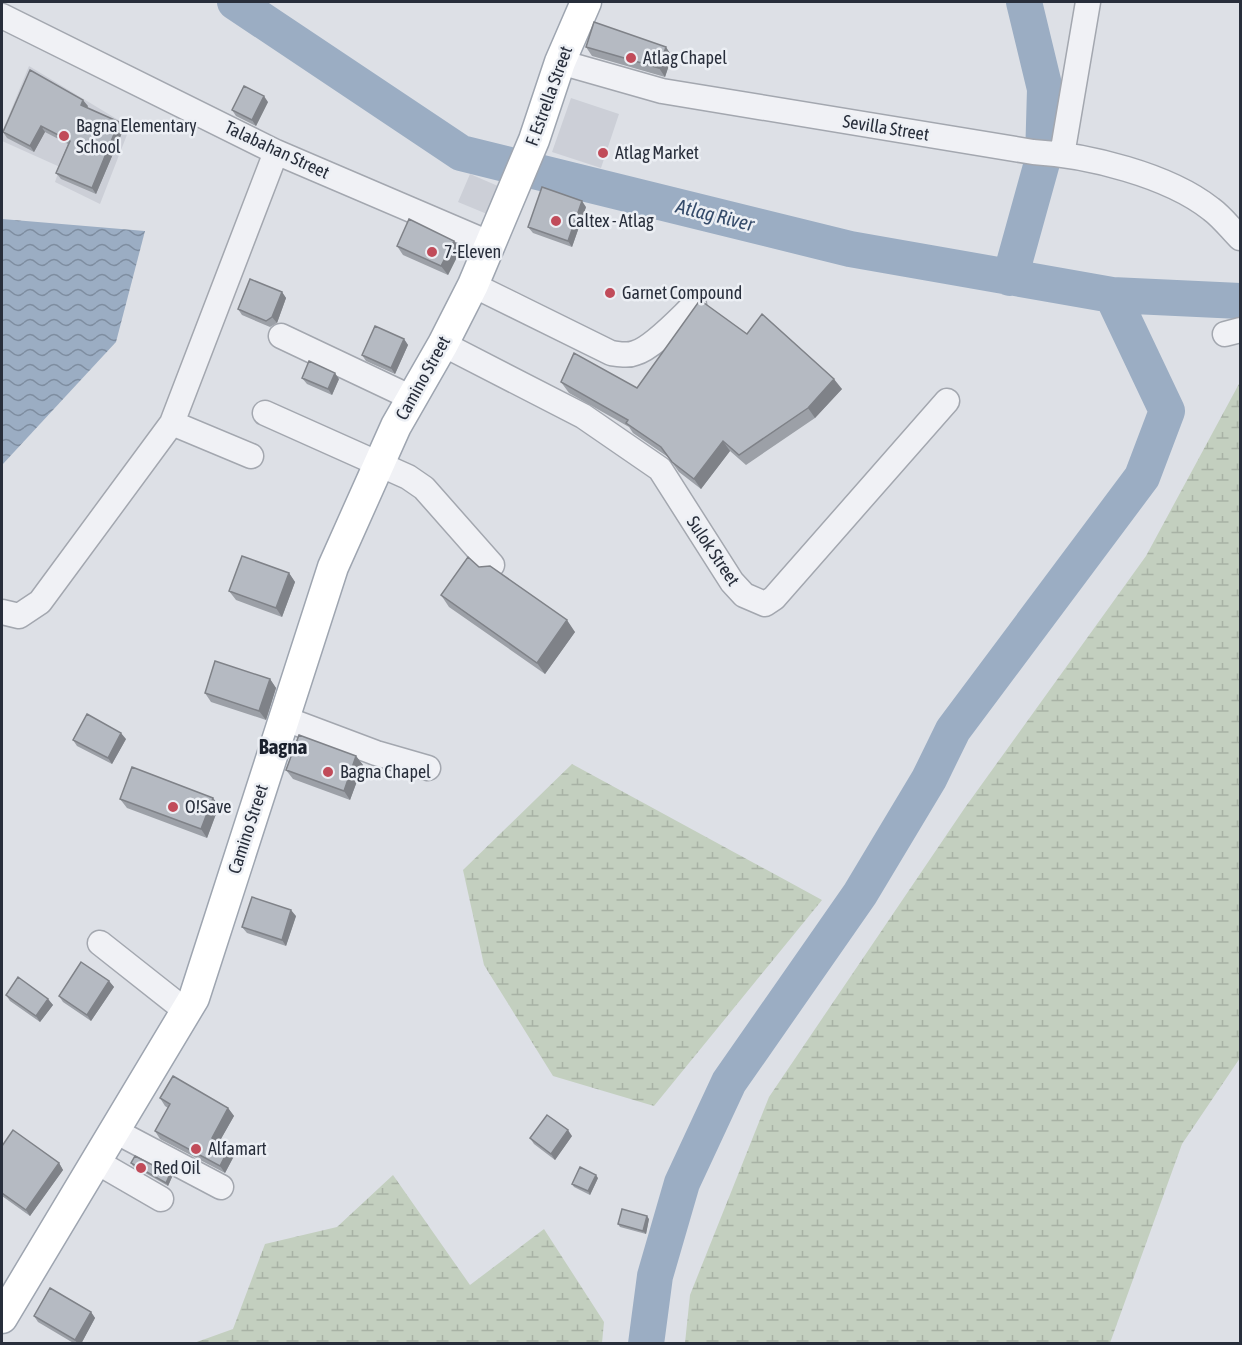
<svg xmlns="http://www.w3.org/2000/svg" width="1242" height="1345" viewBox="0 0 1242 1345" font-family="'Asap Condensed',sans-serif">
<style>
.built{fill:#cccfd7}
.wetland{fill:url(#wetland-marsh)}
.water{fill:url(#water-waves)}
.lines{fill:none;stroke-linecap:round;stroke-linejoin:round}
.river{stroke:#9badc3;stroke-width:36}
.minor-casing{stroke:#a3a7af;stroke-width:27}
.major-casing{stroke:#9ea5b0;stroke-width:33}
.minor{stroke:#f0f1f5;stroke-width:24}
.major{stroke:#fff;stroke-width:30}
.wall{fill:#9ca0a7}
.shaded-wall{fill:#7f8288}
.building{fill:#b5bac2;stroke:#7f8288;stroke-width:1.5}
.poi-dot{fill:#c14c5a;stroke:#eceff4;stroke-width:2}
.labels{text-anchor:middle;stroke-width:5;stroke-linejoin:round;paint-order:stroke}
.poi-label{font-size:18px;fill:#282e3b;stroke:#eceff4;text-anchor:start}
.street-label{font-size:18px;fill:#282e3b;stroke:#eceff4}
.water-label{font-size:20px;font-style:italic;fill:#364c6b;stroke:#eceff4}
.quarter-label{font-size:21px;font-weight:bold;fill:#1a202c;stroke:#eceff4}
</style>
<defs>
<pattern id="wetland-marsh" width="20" height="14" patternUnits="userSpaceOnUse" patternTransform="scale(1.5)"><rect width="20" height="14" fill="#c3cfbf"/><path d="M1 5h8M5 5V1M11 12h8M15 12V8" fill="none" stroke="#a8b2a5"/></pattern>
<pattern id="water-waves" width="16" height="10" patternUnits="userSpaceOnUse" patternTransform="scale(1.5)"><rect width="16" height="10" fill="#9badc3"/><path d="M0 5q4-4 8 0t8 0" fill="none" stroke="#7e8da0"/></pattern>
</defs>
<rect width="100%" height="100%" fill="#dde0e6"/>
<path class="built" d="M29,66L130,127L100,204L55,182L60,167L2,141V132Z
M571,98L619,114L601,168L552,152Z
M470,174L498,186L487,214L458,202Z"/>
<path class="wetland" d="M1240,382V1058L1182,1144L1110,1343H685L690,1295L769,1097L964,809L1146,556Z
M572,764L822,900L654,1106L553,1076L484,965L463,870Z
M393,1175L470,1285L544,1229L604,1322L602,1343H194L233,1329L265,1244L337,1227Z"/>
<path class="water" d="M2,219L145,231L116,342L2,465Z"/>
<g class="lines">
<path class="river" d="M235,2L461,153L850,249L1112,295L1240,301
M1010,278L1043,159L1045,89L1024,2
M646,1344L655,1276L682,1183L729,1082L860,894L929,779L953,730L1142,477L1167,411L1112,295"/>
<g class="minor-casing">
<path id="minor" d="M2,16L276,152L491,244
M560,62L662,91L1033,152C1087,155 1168,175 1211,209C1222,217 1231,229 1240,238
M1062,155L1088,2
M473,285L611,353C619,354 628,356 635,353C653,348 680,318 694,305
M1225,334L1240,330
M281,336L412,398
M443,344L583,416L660,469L732,582L744,595L765,604L774,598L947,401
M265,413L408,477L424,488L492,565
M172,423L251,456
M2,612L19,616L40,602L172,423L276,152
M283,718L376,753L428,768
M100,943L186,1011
M115,1131L221,1187
M97,1162L161,1199"/>
</g>
<g class="major-casing">
<path id="major" d="M2,1318L194,998L333,567L396,426L443,344L473,285L534,140L560,62L586,2"/>
</g>
<use href="#minor" class="minor"/>
<use href="#major" class="major"/>
</g>
<path class="wall" d="M586,47L672,56L665,77L592,56Z
M268,102L256,126L236,116L232,110Z
M88,106L87,108L124,128L96,194L61,179L56,173L68,144L45,132L34,152L7,138L3,132Z
M586,207L572,247L533,233L528,227Z
M397,246L461,249L448,275L403,255Z
M282,292L286,298L277,323L270,327L242,315L238,309Z
M747,334L842,389L815,418L746,465L730,451L701,489L679,472L668,457L633,433L629,427L569,393L561,382L637,388Z
M404,339L408,345L395,374L366,361L362,355Z
M302,378L339,379L332,395L307,384Z
M479,567L575,632L545,674L449,607L441,595Z
M289,573L295,582L282,617L236,600L229,591Z
M270,679L276,688L266,720L211,702L205,693Z
M126,739L112,764L77,746L73,740Z
M356,756L363,765L350,800L293,779L286,770Z
M213,798L219,806L207,838L127,808L120,799Z
M296,916L286,946L247,933L242,927Z
M109,981L114,987L91,1021L63,1002L59,996Z
M6,995L48,999L53,1005L40,1022L10,1001Z
M160,1098L228,1108L234,1116L219,1142L229,1148L234,1156L225,1173L160,1139L155,1131L168,1108L165,1106Z
M572,1136L555,1160L534,1144L530,1138Z
M2,1146L59,1163L63,1170L30,1216L2,1196Z
M131,1163L170,1174L172,1177L168,1186L133,1166Z
M598,1178L590,1195L574,1187L572,1184Z
M649,1219L646,1234L620,1227L618,1224Z
M91,1312L95,1318L81,1344H75L38,1322L34,1316Z"/>
<path class="shaded-wall" d="M666,47L672,56L665,77L659,68Z
M264,96L268,102L256,126L252,120Z
M83,100L88,106L85,111L81,105Z
M119,122L124,128L96,194L92,188Z
M41,126L45,132L34,152L30,146Z
M582,201L586,207L572,247L568,241Z
M454,241L461,249L448,275L441,266Z
M282,292L286,298L277,323L272,317Z
M404,339L408,345L395,374L391,368Z
M335,373L339,379L332,395L328,389Z
M834,379L842,389L815,418L808,408Z
M723,441L730,451L701,489L694,479Z
M289,573L295,582L282,617L276,608Z
M567,620L575,632L545,674L537,663Z
M270,679L276,688L266,720L259,711Z
M121,733L126,739L112,764L108,758Z
M356,756L363,765L350,800L344,791Z
M213,798L219,806L207,838L201,829Z
M291,910L296,916L286,946L282,940Z
M109,981L114,987L91,1021L87,1015Z
M48,999L53,1005L40,1022L36,1016Z
M228,1108L234,1116L217,1146L212,1138Z
M568,1130L572,1136L555,1160L551,1154Z
M229,1148L234,1156L225,1173L220,1166Z
M59,1163L63,1170L30,1216L26,1210Z
M170,1174L172,1177L168,1186L166,1183Z
M596,1175L598,1178L590,1195L588,1191Z
M647,1216L649,1219L646,1234L643,1231Z
M91,1312L95,1318L81,1344H78L75,1340Z"/>
<path class="building" d="M594,22L666,47L659,68L586,47Z
M30,70L83,100L81,105L119,122L92,188L56,173L70,141L41,126L30,146L3,132Z
M244,86L264,96L252,120L232,110Z
M542,187L582,201L568,241L528,227Z
M409,219L454,241L441,266L397,246Z
M250,279L282,292L272,317L266,321L238,309Z
M700,300L747,334L762,314L834,379L808,408L739,455L723,441L694,479L672,462L661,447L626,423L628,420L561,382L574,353L637,388Z
M375,326L404,339L391,368L362,355Z
M309,361L335,373L328,389L302,378Z
M242,556L289,573L276,608L229,591Z
M468,557L479,567L490,566L567,620L537,663L441,595Z
M215,661L270,679L259,711L205,693Z
M87,714L121,733L108,758L73,740Z
M299,735L356,756L344,791L286,770Z
M132,767L213,798L201,829L120,799Z
M252,897L291,910L282,940L242,927Z
M81,962L109,981L87,1015L59,996Z
M18,977L48,999L36,1016L6,995Z
M173,1076L228,1108L212,1138L229,1148L220,1166L155,1131L170,1104L160,1098Z
M547,1115L568,1130L551,1154L530,1138Z
M13,1130L59,1163L26,1210L2,1193V1146Z
M135,1156L170,1174L166,1183L131,1163Z
M580,1167L596,1175L588,1191L572,1184Z
M622,1209L647,1216L643,1231L618,1224Z
M50,1288L91,1312L75,1340L34,1316Z"/>
<g class="poi-dot">
<circle cx="631" cy="58" r="6"/>
<circle cx="64" cy="136" r="6"/>
<circle cx="603" cy="153" r="6"/>
<circle cx="556" cy="221" r="6"/>
<circle cx="432" cy="252" r="6"/>
<circle cx="610" cy="293" r="6"/>
<circle cx="328" cy="772" r="6"/>
<circle cx="173" cy="807" r="6"/>
<circle cx="196" cy="1149" r="6"/>
<circle cx="141" cy="1168" r="6"/>
</g>
<g class="labels">
<g class="poi-label">
<text x="643" y="64">Atlag Chapel</text>
<text x="76" y="132">Bagna Elementary<tspan x="76" dy="21">School</tspan></text>
<text x="615" y="159">Atlag Market</text>
<text x="568" y="227">Caltex - Atlag</text>
<text x="444" y="258">7-Eleven</text>
<text x="622" y="299">Garnet Compound</text>
<text x="340" y="778">Bagna Chapel</text>
<text x="185" y="813">O!Save</text>
<text x="208" y="1155">Alfamart</text>
<text x="153" y="1174">Red Oil</text>
</g>
<g class="street-label">
<text transform="translate(549 96) rotate(-70)" y="6">F. Estrella Street</text>
<text transform="translate(886 128) rotate(9)" y="6">Sevilla Street</text>
<text transform="translate(277 150) rotate(25)" y="6">Talabahan Street</text>
<text transform="translate(423 378) rotate(-61)" y="6">Camino Street</text>
<text transform="translate(713 551) rotate(56)" y="6">Sulok Street</text>
<text transform="translate(248 829) rotate(-72)" y="6">Camino Street</text>
</g>
<g class="water-label">
<text transform="translate(715 215) rotate(14)" y="7">Atlag River</text>
</g>
<g class="quarter-label">
<text x="283" y="754">Bagna</text>
</g>
</g>
<rect width="1242" height="1345" fill="none" stroke="#282e3b" stroke-width="6"/>
</svg>
